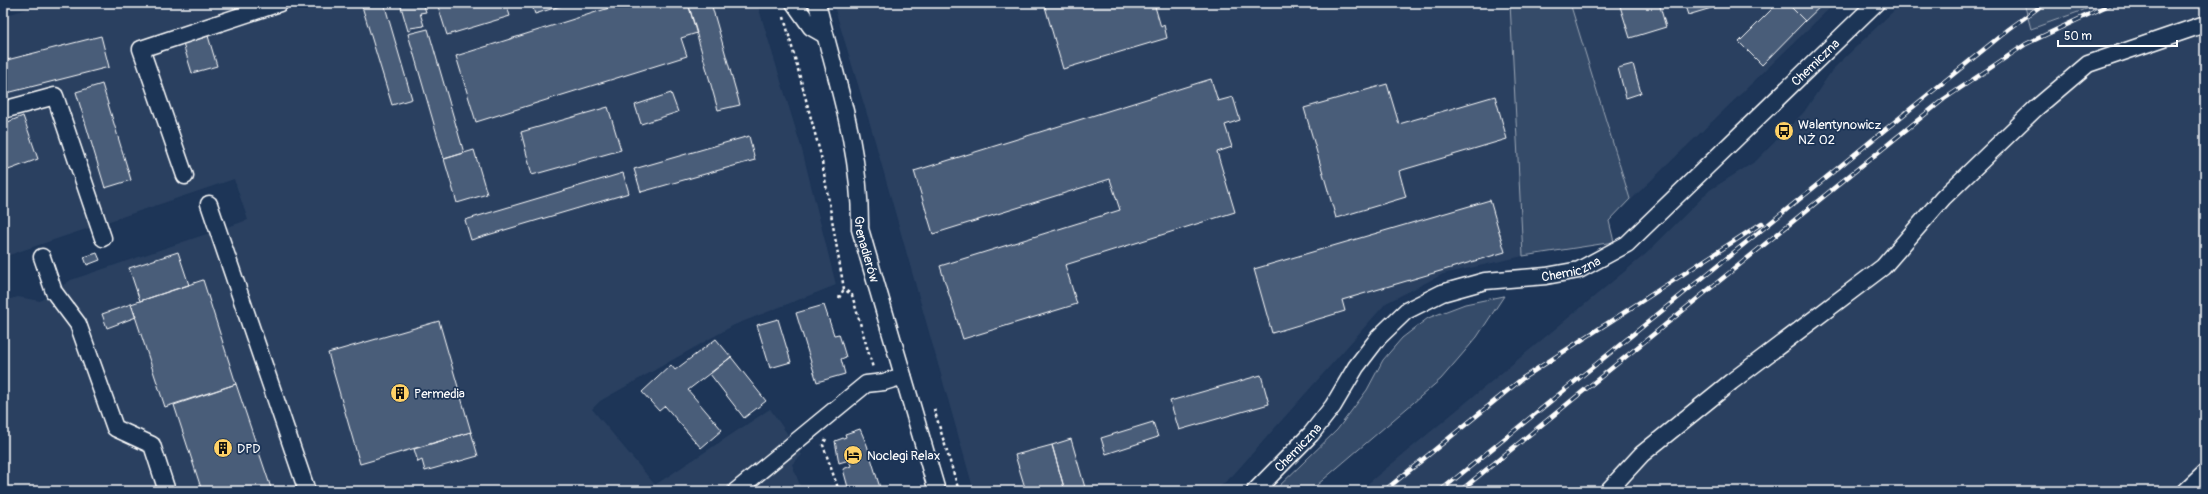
<svg xmlns="http://www.w3.org/2000/svg" width="2208" height="494" viewBox="0 0 2208 494" font-family="Pangolin,sans-serif">
<style>
.built{fill:#2a4161}
.green{fill:#364b69;stroke:#9aa5b4}
.building{fill:#4a5d79;stroke:#fff}
.lines{fill:none;stroke-linecap:round;stroke-linejoin:round}
.minor-casing{stroke:#fff;stroke-width:19}
.path{stroke:#fff;stroke-width:2.5;stroke-dasharray:3 3;stroke-linecap:butt}
.minor{stroke:#1d3557;stroke-width:16}
.rail-casing{stroke:#fff;stroke-width:4.5}
.rail{stroke:#1d3557;stroke-width:3;stroke-dasharray:9;stroke-linecap:butt}
.labels{text-anchor:middle;stroke-width:3.5;stroke-linejoin:round;paint-order:stroke}
.street-label{font-size:13px;fill:#fff;stroke:#1d3557}
.poi-label{font-size:13px;fill:#fff;stroke:#1d3557;text-anchor:start}
</style>
<rect width="100%" height="100%" fill="#1d3557"/>
<filter id="ink" filterUnits="userSpaceOnUse"><feTurbulence type="fractalNoise" baseFrequency=".025" numOctaves="2"/><feDisplacementMap in="SourceGraphic" scale="8" xChannelSelector="R" yChannelSelector="G"/><feConvolveMatrix kernelMatrix="1 2 1 2 8 2 1 2 1" color-interpolation-filters="sRGB"/></filter>
<g filter="url(#ink)">
<path class="built" d="M49,3H757L802,150L836,285L734,325L600,401L592,409L655,485L770,409L802,455L792,464L802,491H3V301L18,297L40,301L71,280L248,220L234,179L3,257V16Z
M833,3H1835L1609,221L1582,132L1523,256L1443,274L1386,303L1233,475L1215,491H974L871,127Z
M1902,3H2205V491H1359L1647,253L1710,190L1756,161L1804,112L1833,69Z"/>
<path class="green" d="M1510,3H1570L1630,199L1609,221L1614,242L1523,256Z
M2024,3H2103L2031,29Z
M1504,296L1477,337L1441,379L1310,491H1274L1337,430L1367,390L1383,360L1402,338L1428,318L1465,304Z"/>
<path class="building" d="M361,3H384L412,99L392,105Z
M400,3H423L426,12L420,13L424,26L410,28L411,30L408,31Z
M437,3H506L510,16L447,35Z
M531,3H570L535,14Z
M625,3H688L697,33L681,38L687,56L476,122L456,56Z
M688,3H711L740,105L718,110Z
M1044,3H1154L1161,27L1164,25L1167,38L1063,69Z
M1619,3H1659L1666,27L1630,38Z
M1684,3H1728L1688,15Z
M1778,3H1787L1805,21L1762,65L1739,42Z
M1787,3H1824L1805,21Z
M428,29L464,153L444,159L408,34Z
M101,36L109,67L3,94V61Z
M208,36L217,66L192,73L183,44Z
M1633,64L1641,93L1626,98L1618,68Z
M1211,79L1218,101L1233,97L1240,120L1225,125L1232,147L1217,152L1235,212L1065,265L1077,304L963,339L940,266L1120,210L1110,179L933,234L914,171Z
M102,84L131,180L105,188L76,92Z
M1387,84L1399,124L1495,96L1507,139L1399,171L1406,197L1336,218L1304,108Z
M671,93L678,112L641,124L635,105Z
M608,107L621,150L532,175L521,132Z
M23,116L38,159L3,172V124Z
M749,136L755,160L641,192L634,169Z
M474,150L487,194L457,203L444,159Z
M623,173L629,193L471,240L465,220Z
M1490,200L1505,252L1342,300L1345,311L1272,333L1254,269Z
M178,252L189,285L140,301L129,268Z
M97,253L100,260L87,265L84,257Z
M203,280L236,384L165,407L131,304Z
M131,304L136,317L107,328L102,314Z
M824,305L834,335L839,334L846,357L841,359L845,374L817,382L796,313Z
M778,319L791,362L770,368L757,325Z
M439,321L471,432L360,464L328,353Z
M716,339L731,357L688,390L722,430L701,448L665,406L659,411L642,392L671,365L675,370Z
M731,357L766,401L744,418L710,374Z
M1261,375L1269,404L1179,430L1170,401Z
M236,384L272,491H202L174,405Z
M1153,422L1158,437L1106,454L1101,438Z
M860,429L867,445L881,491H849L843,469L851,466L849,460L839,463L835,441L846,437L845,434Z
M471,432L478,456L425,471L422,460L418,462L414,449Z
M1071,439L1086,491H1065L1052,445Z
M1052,445L1065,491H1026L1015,455Z"/>
<g class="lines">
<g class="minor-casing">
<g id="minor">
<path d="M794,3L811,27L825,35"/>
<path id="s1" d="M817,3C836,80 861,149 860,229L937,491"/>
<path d="M3,110L55,96L103,238"/>
<path d="M185,176L141,49L280,3"/>
<path d="M209,204L307,491"/>
<path d="M42,257L54,292L78,324L115,428L152,445L167,491"/>
<path d="M736,491L866,384L884,382L903,376"/>
<path id="s2" d="M1255,491L1311,434L1333,406L1356,367L1379,337L1406,311L1442,293L1485,281L1546,276L1579,270L1627,244L1876,3"/>
<path d="M1608,491L1642,454L1731,382L1883,267L1943,198L2035,109L2088,64L2202,25"/>
<path d="M2186,491L2205,473"/>
</g>
</g>
<path class="path" d="M784,17L821,156L844,289L852,295L873,368
M839,298L844,289
M934,409L959,491
M826,439L823,445L839,491"/>
<use href="#minor" class="minor"/>
<g class="rail-casing">
<path id="rail" d="M1384,491L1523,378L1762,223
M1440,491L2009,29L2045,3
M1460,491L1944,99L2026,44L2113,3"/>
</g>
<use href="#rail" class="rail"/>
</g>
</g>
<defs>
<g id="bus-disc" transform="scale(1)"><circle r="9.5" fill="#ffd166" stroke="#1d3557"/><path d="M-5-6H5V4H4V6H2V4H-2V6H-4V4H-5ZM-3.5-4V0h7V-4ZM-3.5 1.2v1.5H-2V1.2ZM2 1.2v1.5H3.5V1.2Z" fill="#111"/></g>
<g id="building-disc" transform="scale(1)"><circle r="9.5" fill="#ffd166" stroke="#1d3557"/><path d="M-4-6H4V6H1V3H-1V6H-4ZM-2.5-4.3h1.7v1.8h-1.7ZM.8-4.3h1.7v1.8H.8ZM-2.5-1h1.7V.8h-1.7ZM.8-1h1.7V.8H.8Z" fill="#111"/></g>
<g id="hotel-disc" transform="scale(1)"><circle r="9.5" fill="#ffd166" stroke="#1d3557"/><path d="M-6-4.5h1.5V1H6V5H4.5V3h-9V5H-6ZM-4 0a1.8 1.8 0 1 1 3.6 0ZM.5 0V-2.5h3Q6-2.5 6 0Z" fill="#111"/></g>
</defs>
<g fill-rule="evenodd">
<use href="#bus-disc" x="1784" y="131"/>
<use href="#building-disc" x="400" y="393"/>
<use href="#building-disc" x="223" y="448"/>
<use href="#hotel-disc" x="853" y="455"/>
</g>
<g class="labels">
<g class="street-label">
<text dy="5" stroke="none"><textPath href="#s2" startOffset="732">Chemiczna</textPath></text>
<text dy="5" stroke="none"><textPath href="#s1" startOffset="252">Grenadierów</textPath></text>
<text dy="5" stroke="none"><textPath href="#s2" startOffset="408">Chemiczna</textPath></text>
<text dy="5" stroke="none"><textPath href="#s2" startOffset="61">Chemiczna</textPath></text>
</g>
<g class="poi-label">
<text x="1798" y="129">Walentynowicz<tspan x="1798" dy="15">NŻ 02</tspan></text>
<text x="414" y="398">Permedia</text>
<text x="237" y="453">DPD</text>
<text x="867" y="460">Noclegi Relax</text>
</g>
</g>
<rect width="2208" height="494" fill="none" stroke="#1d3557" stroke-width="16"/>
<rect x="8" y="8" width="2192" height="478" fill="none" stroke="#fff" stroke-width="1.5" filter="url(#ink)"/>
<path d="M2058 40v6h119v-6" fill="none" stroke="#ffffff" stroke-width="2"/>
<text x="2064" y="40" font-size="12" fill="#ffffff" stroke="#1d3557" stroke-width="3" paint-order="stroke">50 m</text>
</svg>
